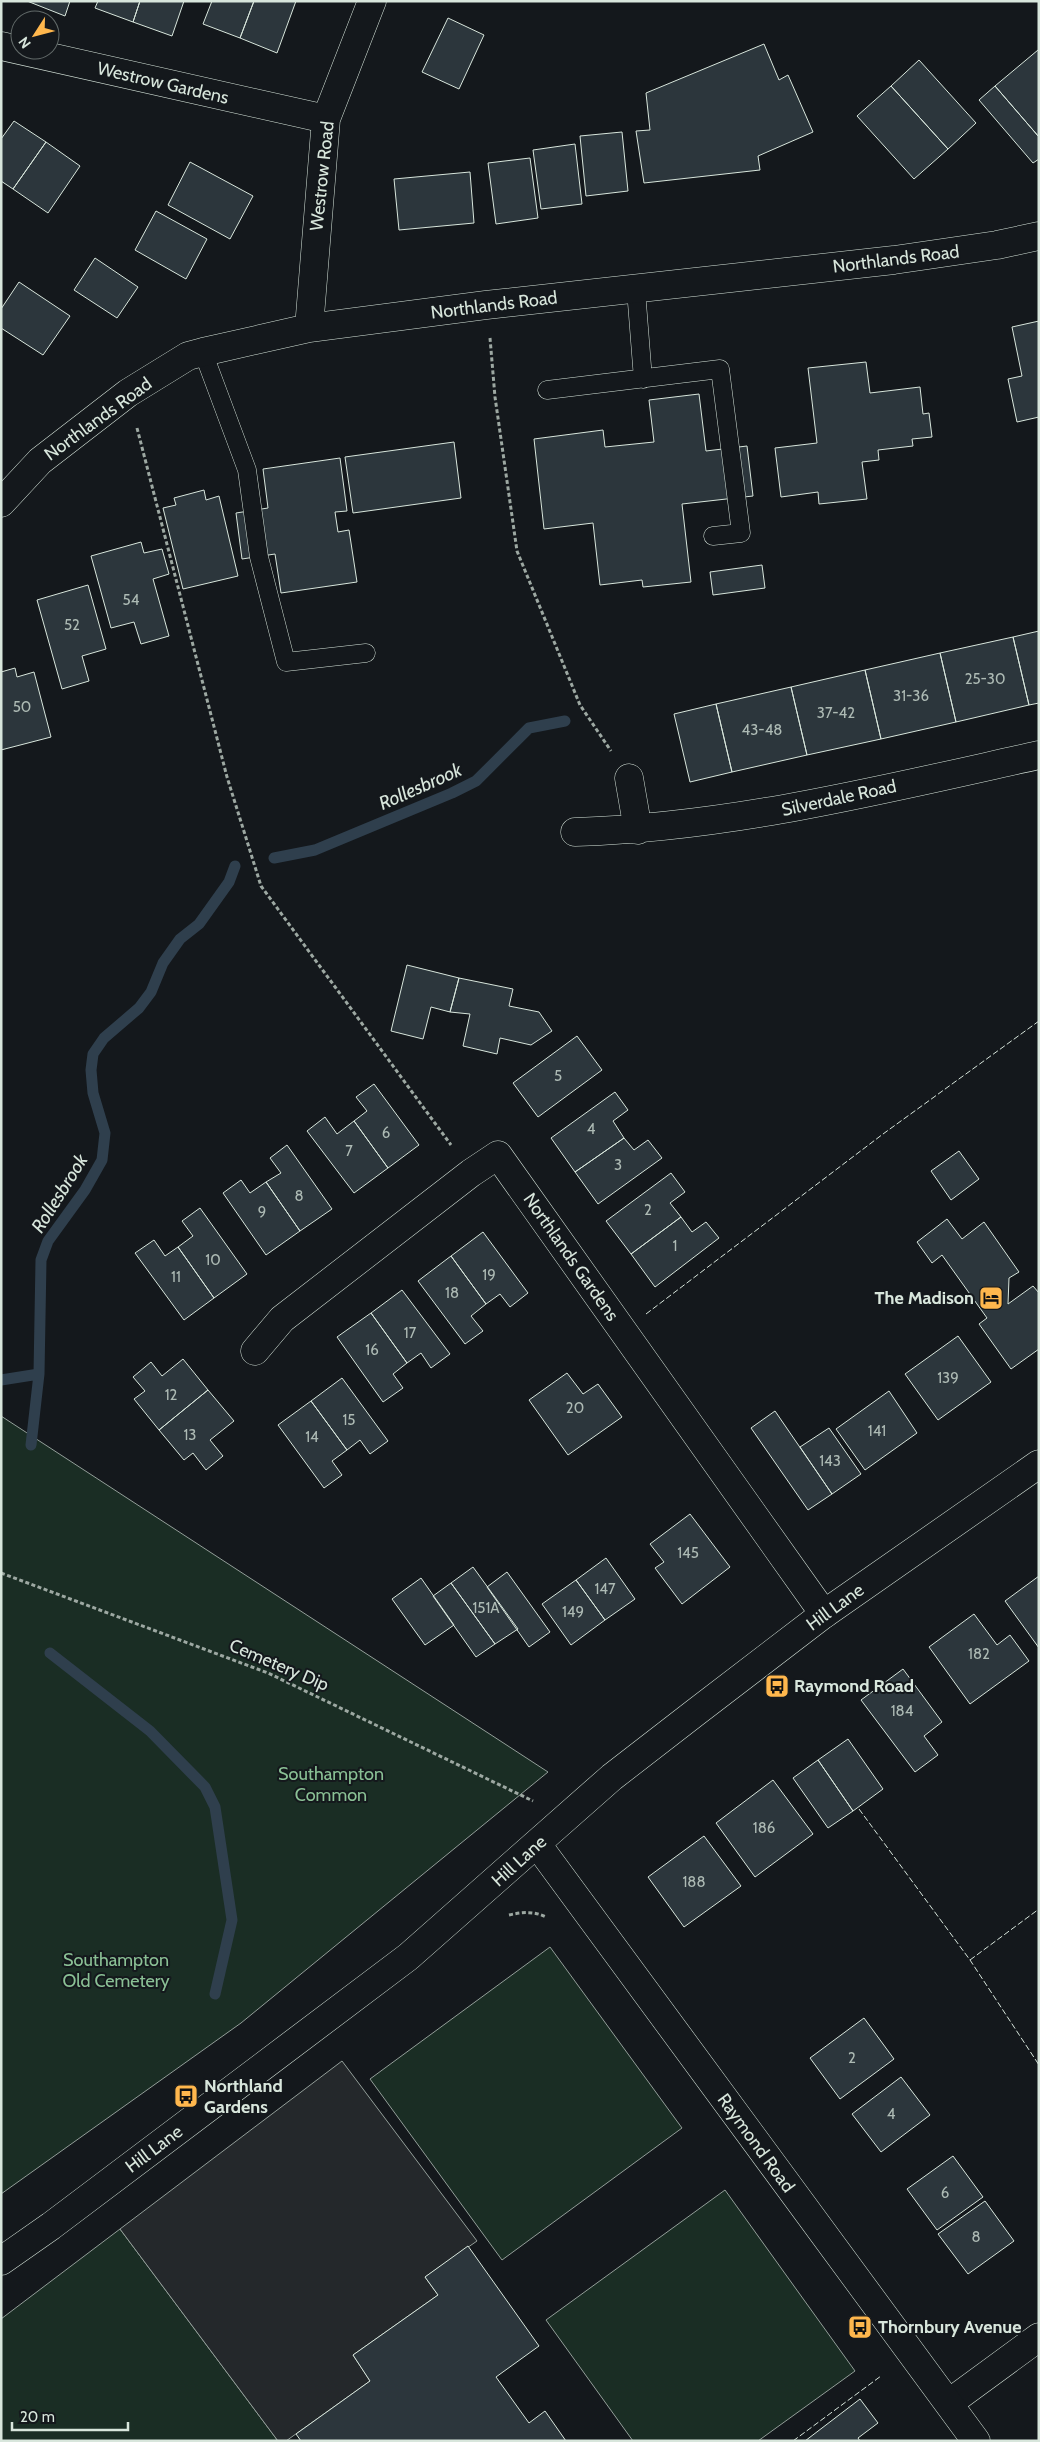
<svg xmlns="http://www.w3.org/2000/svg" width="1040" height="2442" viewBox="0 0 1040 2442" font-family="Cabin,sans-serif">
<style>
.green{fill:#1a2d24;stroke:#939e99}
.parking{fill:#24282b;stroke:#939e99}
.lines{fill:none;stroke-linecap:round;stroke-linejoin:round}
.stream{stroke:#2f3f4d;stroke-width:11}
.building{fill:#2c363c;stroke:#d8e6dc}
.lane-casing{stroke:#d8e6dc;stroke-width:19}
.street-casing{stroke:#d8e6dc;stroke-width:29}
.secondary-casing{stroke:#d8e6dc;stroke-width:29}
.path{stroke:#9da8a2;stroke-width:3;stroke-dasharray:4 2.5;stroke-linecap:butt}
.lane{stroke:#14181c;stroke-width:18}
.street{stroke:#14181c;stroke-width:28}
.secondary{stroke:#14181c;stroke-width:28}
.fence{stroke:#d8e6dc;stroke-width:1;stroke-dasharray:6 2.5;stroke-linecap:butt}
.labels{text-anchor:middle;stroke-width:4;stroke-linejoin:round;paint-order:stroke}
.number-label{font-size:15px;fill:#adbab4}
.street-label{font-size:18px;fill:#d8e6dc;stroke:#14181c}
.poi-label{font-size:18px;font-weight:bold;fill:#d8e6dc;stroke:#14181c;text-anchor:start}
.park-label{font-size:18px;fill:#8ac095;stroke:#14181c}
.water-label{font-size:19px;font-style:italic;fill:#d8e6dc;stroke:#14181c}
</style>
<rect width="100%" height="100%" fill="#14181c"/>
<path class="green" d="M1,1416L548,1772L241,2023L1,2194Z
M550,1947L682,2128L502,2260L370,2079Z
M725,2190L855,2371L758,2441H633L546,2320Z
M120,2229L278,2441H1V2319Z"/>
<path class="parking" d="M342,2061L477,2241L425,2277L438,2295L353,2355L370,2381L286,2441H278L120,2229Z"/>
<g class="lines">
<path class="stream" d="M274,858L315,850L452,793L476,781L529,728L565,721
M1,1380L39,1374
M31,1445L39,1374L41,1260L48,1241L85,1190L102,1160L105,1133L93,1093L91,1070L93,1054L104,1038L139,1008L151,992L163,963L180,939L199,924L229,882L235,866
M50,1653L150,1731L205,1787L215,1807L232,1920L215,1994"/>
</g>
<path class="building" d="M27,1H70L65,16Z
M98,1H140L133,22L95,8Z
M140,1H184L172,36L133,22Z
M212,1H254L240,38L203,24Z
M254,1H296L277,53L240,38Z
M448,18L484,35L459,89L422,72Z
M764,44L779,80L788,75L813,132L758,156L760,170L644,183L636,131L650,130L646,93Z
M1038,50H1039V137L995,86Z
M919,60L976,123L948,149L891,86Z
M891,86L948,149L914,179L857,116Z
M995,86L1039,137V159L1033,163L979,100Z
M14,121L46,142L13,189L1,181V139Z
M622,132L628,191L586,196L580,136Z
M46,142L80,166L48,213L13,189Z
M575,144L582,204L541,209L533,150Z
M530,158L538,218L496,224L488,163Z
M190,162L253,196L230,239L168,205Z
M470,172L474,223L399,230L394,179Z
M156,211L207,239L186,279L135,250Z
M95,258L138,287L117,318L74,290Z
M19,282L70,316L43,355L1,328V309Z
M1039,321V417L1017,422L1008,379L1022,376L1012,327Z
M866,362L870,393L920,387L923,414L929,413L932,437L912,439L913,446L878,450L879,460L862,462L867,499L819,504L818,492L781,497L775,448L817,443L808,368Z
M699,394L706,451L747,446L753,496L682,504L691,582L643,587L642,580L600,585L593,523L544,529L534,439L603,430L605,447L654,442L649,400Z
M454,442L461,498L353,513L345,457Z
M340,458L347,511L335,512L338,532L349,530L357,582L281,593L275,554L242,559L236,513L268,508L263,469Z
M204,490L206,500L219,496L238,576L183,589L163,508L176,505L174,498Z
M141,542L144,553L162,549L169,574L153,579L169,636L141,644L134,622L111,628L91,556Z
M762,565L765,588L713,595L710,572Z
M88,585L106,649L82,656L89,681L62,689L37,600Z
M1039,631V703L1029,705L1013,637Z
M1013,637L1029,705L956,722L940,653Z
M940,653L956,722L881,739L865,670Z
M15,668L17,677L34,672L51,737L1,750V672Z
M865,670L881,739L807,755L791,687Z
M791,687L807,755L732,772L716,704Z
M716,704L732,772L690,782L674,714Z
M407,965L459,978L450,1012L431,1007L423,1039L391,1031Z
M459,978L513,989L509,1006L539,1012L552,1031L531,1045L500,1038L497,1054L463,1046L470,1014L450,1012Z
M577,1036L602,1070L538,1117L513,1083Z
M374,1084L419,1145L388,1168L354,1121L367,1111L356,1097Z
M615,1092L628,1110L613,1121L624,1138L575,1172L551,1138Z
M325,1117L337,1134L354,1121L388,1168L354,1193L307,1131Z
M624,1138L634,1150L648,1140L662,1158L598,1204L575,1172Z
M287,1145L332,1209L300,1231L266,1182L281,1173L270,1158Z
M959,1151L979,1179L951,1200L931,1171Z
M671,1173L685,1192L670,1203L681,1217L631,1254L606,1221Z
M241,1180L250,1193L266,1182L300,1231L266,1255L223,1193Z
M200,1208L247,1274L214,1298L178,1247L193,1236L182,1221Z
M681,1217L692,1232L706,1222L719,1238L655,1287L631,1254Z
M947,1219L962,1239L984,1222L1019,1272L1009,1278L1008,1304L1033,1286L1039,1293V1349L1011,1369L979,1324L987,1318L942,1255L932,1263L917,1242Z
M483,1232L528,1293L510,1307L500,1294L486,1304L451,1256Z
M154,1240L165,1256L178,1247L214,1298L184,1320L135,1253Z
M451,1256L486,1304L471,1316L483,1331L465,1344L418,1281Z
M402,1290L450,1354L431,1368L421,1353L407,1363L371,1313Z
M371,1313L407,1363L393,1374L403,1388L383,1402L337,1337Z
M958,1336L991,1382L938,1420L905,1374Z
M183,1359L208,1390L159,1430L134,1399L145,1391L133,1377L151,1362L162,1376Z
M567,1373L583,1394L598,1384L622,1417L568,1455L529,1400Z
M342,1378L388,1441L370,1454L360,1440L347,1450L311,1401Z
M208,1390L234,1421L210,1440L223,1456L206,1470L193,1453L184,1460L159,1430Z
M889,1391L917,1433L865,1470L836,1429Z
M311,1401L347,1450L332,1461L342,1475L324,1488L278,1425Z
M775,1411L832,1494L808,1510L751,1428Z
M829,1428L861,1474L832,1494L800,1447Z
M690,1514L730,1567L682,1604L655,1568L664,1562L650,1544Z
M606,1558L635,1599L605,1620L576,1580Z
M473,1567L518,1629L495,1644L451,1583Z
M507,1572L550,1632L529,1647L487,1587Z
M1039,1576V1648L1005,1601Z
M421,1578L454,1625L425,1645L392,1599Z
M576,1580L605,1620L571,1645L542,1604Z
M451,1583L495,1644L476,1657L433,1596Z
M974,1614L997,1645L1010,1635L1029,1661L970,1704L929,1647Z
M903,1669L942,1722L924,1736L938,1755L915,1772L861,1700Z
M848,1739L883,1789L853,1811L818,1760Z
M818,1760L853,1811L828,1828L793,1778Z
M773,1780L813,1834L755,1877L716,1823Z
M704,1836L741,1886L684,1927L648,1877Z
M864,2018L894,2059L840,2099L810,2058Z
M901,2077L930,2115L881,2152L852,2114Z
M953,2156L983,2197L937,2230L907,2189Z
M985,2201L1014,2241L968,2274L938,2234Z
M468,2246L539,2346L496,2377L529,2423L545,2411L566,2441H301L296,2434L370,2381L353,2355L438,2295L425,2277Z
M860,2399L878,2423L858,2438L860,2441H805Z"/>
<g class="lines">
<g class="lane-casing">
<path id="lane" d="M636,290L643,379
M203,352L247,470L259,557L286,662L366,653
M547,390L720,369L741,533L713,536"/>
</g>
<g class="street-casing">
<path id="street" d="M1,46L326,119
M309,328L326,119L372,1
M1,503L40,461L128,393L188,356L203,352L309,328L486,305L894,260L997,245L1039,236
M629,778L638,830
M575,832C733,827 885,789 1039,755
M255,1351L282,1319L471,1173L498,1155L824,1614
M949,2403L1039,2337"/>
</g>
<g class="secondary-casing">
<path id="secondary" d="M537,1844L976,2441
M1,2261L51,2226L408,1957L612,1777L696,1712L824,1614L1039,1464"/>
</g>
<path class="path" d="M490,338L495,397L517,551L580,705L611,751
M137,428L227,777L261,886L451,1145
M1,1573L268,1673L533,1801
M509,1915C522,1912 534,1911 546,1917"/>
<use href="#lane" class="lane"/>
<use href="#street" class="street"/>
<use href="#secondary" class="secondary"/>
<path class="fence" d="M646,1314L883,1134L1039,1021
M859,1809L970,1960L1039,2065
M970,1960L1039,1909
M793,2441L881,2376"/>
</g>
<defs>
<g id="hotel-square" transform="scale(1.25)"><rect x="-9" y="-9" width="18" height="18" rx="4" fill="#ffb74d" stroke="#14181c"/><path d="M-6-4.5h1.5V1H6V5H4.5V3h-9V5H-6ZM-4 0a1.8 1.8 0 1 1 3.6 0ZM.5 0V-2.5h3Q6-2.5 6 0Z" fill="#111"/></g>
<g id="bus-square" transform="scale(1.25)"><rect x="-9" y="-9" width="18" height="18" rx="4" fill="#ffb74d" stroke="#14181c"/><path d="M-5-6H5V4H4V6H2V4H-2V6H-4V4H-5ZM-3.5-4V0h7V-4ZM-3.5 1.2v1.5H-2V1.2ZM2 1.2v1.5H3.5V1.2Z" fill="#111"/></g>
</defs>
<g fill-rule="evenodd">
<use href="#hotel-square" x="991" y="1298"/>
<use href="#bus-square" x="777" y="1686"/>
<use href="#bus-square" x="186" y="2096"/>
<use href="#bus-square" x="860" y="2327"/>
</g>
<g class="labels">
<g class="number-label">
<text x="131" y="605">54</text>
<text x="72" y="630">52</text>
<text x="985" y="684">25-30</text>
<text x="911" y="701">31-36</text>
<text x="22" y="712">50</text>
<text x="836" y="718">37-42</text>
<text x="762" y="735">43-48</text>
<text x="558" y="1081">5</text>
<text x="591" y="1134">4</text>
<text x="386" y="1138">6</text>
<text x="349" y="1156">7</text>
<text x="618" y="1170">3</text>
<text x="299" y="1201">8</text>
<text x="648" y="1215">2</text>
<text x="262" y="1217">9</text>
<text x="675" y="1251">1</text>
<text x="213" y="1265">10</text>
<text x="489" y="1280">19</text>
<text x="176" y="1282">11</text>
<text x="452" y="1298">18</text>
<text x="410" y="1338">17</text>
<text x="372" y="1355">16</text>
<text x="948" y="1383">139</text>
<text x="171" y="1400">12</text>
<text x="575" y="1413">20</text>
<text x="349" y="1425">15</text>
<text x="877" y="1436">141</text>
<text x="190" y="1440">13</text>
<text x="312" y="1442">14</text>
<text x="830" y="1466">143</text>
<text x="688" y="1558">145</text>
<text x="605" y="1594">147</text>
<text x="486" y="1613">151A</text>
<text x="573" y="1617">149</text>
<text x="979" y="1659">182</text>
<text x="902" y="1716">184</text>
<text x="764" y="1833">186</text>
<text x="694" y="1887">188</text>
<text x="852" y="2063">2</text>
<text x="891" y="2119">4</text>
<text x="945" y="2198">6</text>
<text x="976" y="2242">8</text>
</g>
<g class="street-label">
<text transform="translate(163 83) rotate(13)" y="6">Westrow Gardens</text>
<text transform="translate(322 176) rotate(-84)" y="6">Westrow Road</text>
<text transform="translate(896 259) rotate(-7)" y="6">Northlands Road</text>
<text transform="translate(494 305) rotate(-7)" y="6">Northlands Road</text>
<text transform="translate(98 419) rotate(-36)" y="6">Northlands Road</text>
<text transform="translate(839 798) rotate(-12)" y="6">Silverdale Road</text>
<text transform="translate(571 1257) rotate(55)" y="6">Northlands Gardens</text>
<text transform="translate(835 1607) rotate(-36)" y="6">Hill Lane</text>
<text transform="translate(279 1665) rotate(23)" y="6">Cemetery Dip</text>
<text transform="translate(519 1861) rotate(-42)" y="6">Hill Lane</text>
<text transform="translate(756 2143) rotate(54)" y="6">Raymond Road</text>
<text transform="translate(154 2149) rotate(-37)" y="6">Hill Lane</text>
</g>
<g class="poi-label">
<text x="974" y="1304" text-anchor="end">The Madison</text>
<text x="794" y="1692">Raymond Road</text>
<text x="204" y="2092">Northland<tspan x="204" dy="21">Gardens</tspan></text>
<text x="878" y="2333">Thornbury Avenue</text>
</g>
<g class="park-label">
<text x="331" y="1780">Southampton<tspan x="331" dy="21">Common</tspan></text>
<text x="116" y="1966">Southampton<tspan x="116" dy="21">Old Cemetery</tspan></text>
</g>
<g class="water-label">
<text transform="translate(420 786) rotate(-24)" y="7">Rollesbrook</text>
<text transform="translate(59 1193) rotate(-58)" y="7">Rollesbrook</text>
</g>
</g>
<rect width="1040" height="2442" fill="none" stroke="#d8e6dc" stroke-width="5"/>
<g transform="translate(35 35) rotate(234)"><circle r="24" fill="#14181c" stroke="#626a69"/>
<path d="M0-4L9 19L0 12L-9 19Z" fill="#ffb74d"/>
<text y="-8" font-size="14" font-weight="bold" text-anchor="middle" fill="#d8e6dc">N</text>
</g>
<path d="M12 2422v8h116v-8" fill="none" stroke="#d8e6dc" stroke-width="2.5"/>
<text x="20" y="2422" font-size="15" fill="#d8e6dc" stroke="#14181c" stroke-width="4" paint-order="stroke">20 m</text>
</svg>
